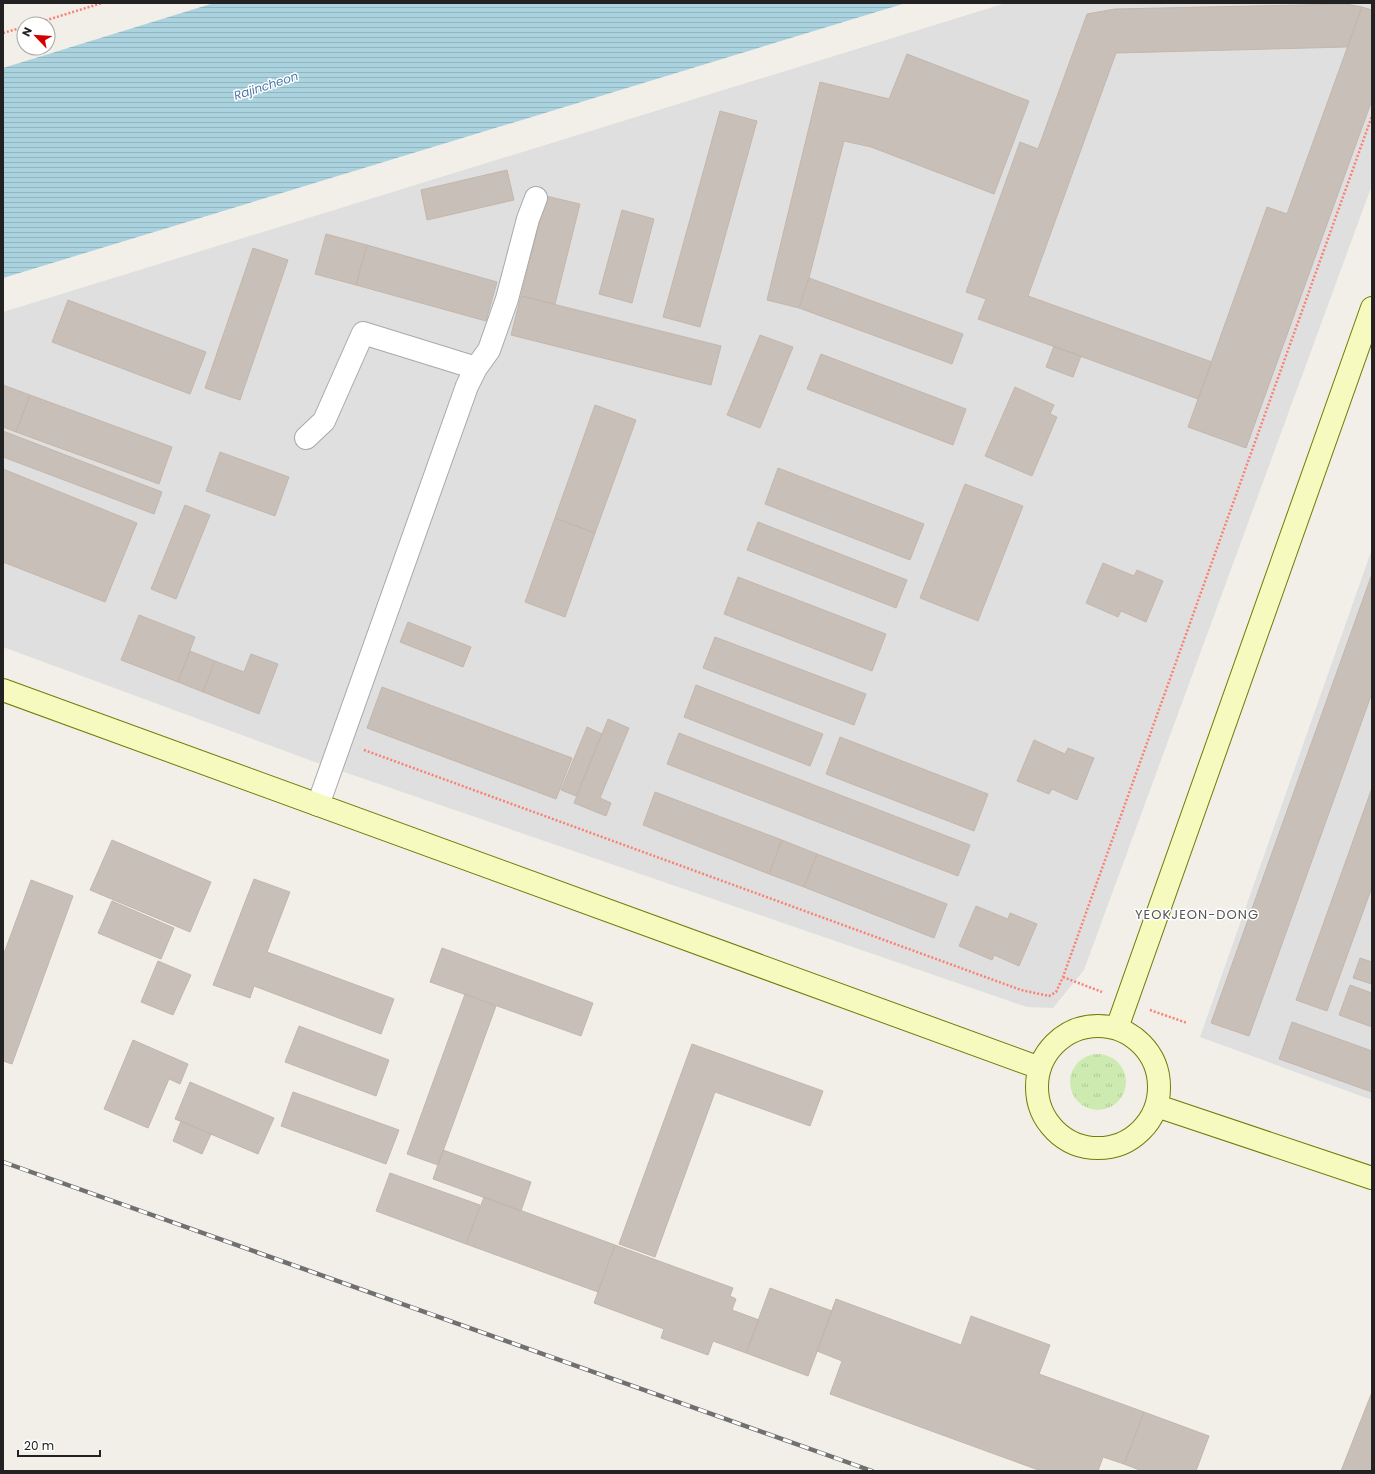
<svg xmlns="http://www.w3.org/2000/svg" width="1375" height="1474" viewBox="0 0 1375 1474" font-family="Poppins,sans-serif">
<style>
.residential{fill:#e0dfdf}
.grass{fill:url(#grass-tufts)}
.water{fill:url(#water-rules)}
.building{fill:#c7bfb8;stroke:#c4b6ab}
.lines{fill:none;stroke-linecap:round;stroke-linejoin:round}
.minor-casing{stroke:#a9a9a9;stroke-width:24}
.secondary-casing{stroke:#707d05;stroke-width:24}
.path{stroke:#fa8072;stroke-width:2.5;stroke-dasharray:2 2;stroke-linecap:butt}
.minor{stroke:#fff;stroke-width:22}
.secondary{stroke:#f7fabf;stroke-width:22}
.rail-casing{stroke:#707070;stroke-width:4.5}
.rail{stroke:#fff;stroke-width:3;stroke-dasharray:9;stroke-linecap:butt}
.labels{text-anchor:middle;stroke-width:3;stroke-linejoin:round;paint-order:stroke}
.water-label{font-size:12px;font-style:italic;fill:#4a7aab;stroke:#fff}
.quarter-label{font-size:13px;letter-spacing:1px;fill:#555;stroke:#fff}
</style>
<defs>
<pattern id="grass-tufts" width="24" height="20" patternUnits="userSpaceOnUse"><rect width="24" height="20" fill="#cdebb0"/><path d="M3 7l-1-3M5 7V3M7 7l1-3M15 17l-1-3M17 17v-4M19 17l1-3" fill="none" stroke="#b0c997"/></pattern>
<pattern id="water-rules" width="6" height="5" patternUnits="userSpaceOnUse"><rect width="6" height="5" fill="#aad3df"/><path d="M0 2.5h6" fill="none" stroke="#92b5bf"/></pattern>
</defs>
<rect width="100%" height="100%" fill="#f2efe9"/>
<path class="residential" d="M1006,3H1372V185L1084,970L1053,1008L1027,1007L312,761L3,647V312Z
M1372,549V1100L1200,1037Z"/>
<path class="grass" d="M1070 1082a28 28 0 1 1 56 0a28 28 0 1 1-56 0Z"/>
<path class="water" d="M214,3H906L3,278V68Z"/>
<path class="building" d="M1346,4L1362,7L1347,47L1116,53L1028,296L1212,362L1198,399L978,319L986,299L966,292L1020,142L1038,149L1087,14L1115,9Z
M1362,7L1372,10V100L1246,448L1188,427L1267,207L1287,214Z
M907,54L1029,101L994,194L871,147L844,141L809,278L799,308L767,300L820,82L889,99Z
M720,111L757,121L700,327L663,317Z
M507,170L514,200L427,220L421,190Z
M546,196L580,204L555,304L521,296Z
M622,210L654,219L632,303L599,294Z
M326,234L367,245L356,285L315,274Z
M367,245L497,282L486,321L356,285Z
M253,248L288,260L240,400L205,388Z
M809,278L963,334L952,364L799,308Z
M521,296L721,346L711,385L511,335Z
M68,300L206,352L190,394L52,342Z
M760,335L793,347L760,428L727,415Z
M1054,346L1081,356L1073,377L1046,367Z
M821,354L966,409L953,445L807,389Z
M3,385L30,395L16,432L3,427Z
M1015,387L1054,405L1050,414L1057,417L1032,476L985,456Z
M30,395L172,447L159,484L16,432Z
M595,405L636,420L595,533L555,518Z
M3,431L162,492L154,514L3,457Z
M220,452L289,477L275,516L206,491Z
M778,468L924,524L910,560L765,504Z
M3,469L137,523L105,602L3,562Z
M965,484L1023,506L978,621L920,598Z
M185,505L210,515L176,599L151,589Z
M555,518L595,533L565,617L525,602Z
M758,522L907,580L896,608L747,550Z
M1103,563L1134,576L1137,570L1163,581L1146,622L1121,611L1118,617L1086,603Z
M1372,574V693L1249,1036L1211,1023Z
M738,577L886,634L872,671L724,614Z
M139,615L195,637L178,682L121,660Z
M408,622L471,647L463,667L400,642Z
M715,637L866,694L854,725L703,668Z
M190,651L215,661L203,692L178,682Z
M251,654L278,664L259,714L203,692L215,661L244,672Z
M696,685L823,734L810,766L684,717Z
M382,687L572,758L556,799L367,728Z
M608,719L629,728L600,798L611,803L606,816L574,803Z
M587,727L602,734L576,796L561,790Z
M679,733L970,845L958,876L667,764Z
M840,737L988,794L974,831L826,774Z
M1034,740L1065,754L1068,748L1094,758L1077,800L1052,789L1049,794L1017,781Z
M1372,788V887L1327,1011L1296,1000Z
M655,792L782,840L769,874L643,825Z
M112,840L211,882L190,932L90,890Z
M782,840L817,854L804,887L769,874Z
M817,854L947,904L934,938L804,887Z
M254,879L290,892L267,952L394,999L381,1034L254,986L250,998L213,985Z
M31,880L73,896L12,1064L3,1061V956Z
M112,901L174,928L161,959L98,933Z
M976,906L1008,919L1010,913L1037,924L1019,966L994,955L992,960L959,946Z
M442,948L593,1003L581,1036L430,982Z
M1360,958L1372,962V984L1353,978Z
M158,961L191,975L173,1015L141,1002Z
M1350,985L1372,993V1027L1339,1015Z
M465,994L496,1006L438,1165L407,1154Z
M1292,1022L1372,1051V1092L1279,1059Z
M299,1026L389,1060L376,1096L285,1062Z
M133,1040L188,1064L180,1084L169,1079L148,1128L104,1109Z
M692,1044L823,1091L810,1126L715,1092L655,1257L619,1244Z
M190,1082L274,1118L258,1154L175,1119Z
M293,1092L399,1130L386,1164L281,1126Z
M181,1121L211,1134L202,1154L173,1141Z
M443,1150L531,1182L521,1211L433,1179Z
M390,1173L480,1205L466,1244L376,1211Z
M484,1197L615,1245L598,1292L466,1244Z
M615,1245L733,1288L730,1296L736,1299L732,1310L759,1320L746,1353L713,1341L708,1355L661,1338L664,1329L594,1303Z
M770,1288L832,1311L808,1376L746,1353Z
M836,1299L961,1345L971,1316L1050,1345L1039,1374L1144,1412L1124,1464L1103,1457L1098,1471H1041L830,1394L842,1361L817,1351Z
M1372,1392V1471H1341Z
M1144,1412L1209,1436L1196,1471H1142L1124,1464Z"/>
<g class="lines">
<g class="minor-casing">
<path id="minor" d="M306,438L324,421L363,333L476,368
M318,805L467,386L476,368L489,350L507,299L528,219L536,198"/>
</g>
<g class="secondary-casing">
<path id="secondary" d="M3,690L1040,1068
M1037 1087a61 61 0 1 1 122 0a61 61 0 1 1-122 0Z
M1117,1028L1372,308
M1157,1106L1372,1178"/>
</g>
<path class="path" d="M34,24L102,3
M3,33L24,27
M364,750L1021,990L1049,996L1056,992L1063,977L1372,116
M1063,977L1102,992
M1150,1010L1187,1023"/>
<use href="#minor" class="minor"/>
<use href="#secondary" class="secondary"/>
<g class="rail-casing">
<path id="rail" d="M3,1162L872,1471"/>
</g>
<use href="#rail" class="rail"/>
</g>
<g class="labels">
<g class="water-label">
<text transform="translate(266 86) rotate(-18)" y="4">Rajincheon</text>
</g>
<g class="quarter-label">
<text x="1197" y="919">YEOKJEON-DONG</text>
</g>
</g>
<rect width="1375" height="1474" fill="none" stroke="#222222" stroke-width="8"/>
<g transform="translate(36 36) rotate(295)"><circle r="19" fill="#ffffff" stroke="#a7a7a7"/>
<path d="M0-3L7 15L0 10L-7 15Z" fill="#d40000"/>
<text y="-6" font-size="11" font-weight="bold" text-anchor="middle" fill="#222222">N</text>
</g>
<path d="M18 1450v6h82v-6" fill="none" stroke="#222222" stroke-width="2"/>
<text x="24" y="1450" font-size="12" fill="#222222" stroke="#ffffff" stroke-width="3" paint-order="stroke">20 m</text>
</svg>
